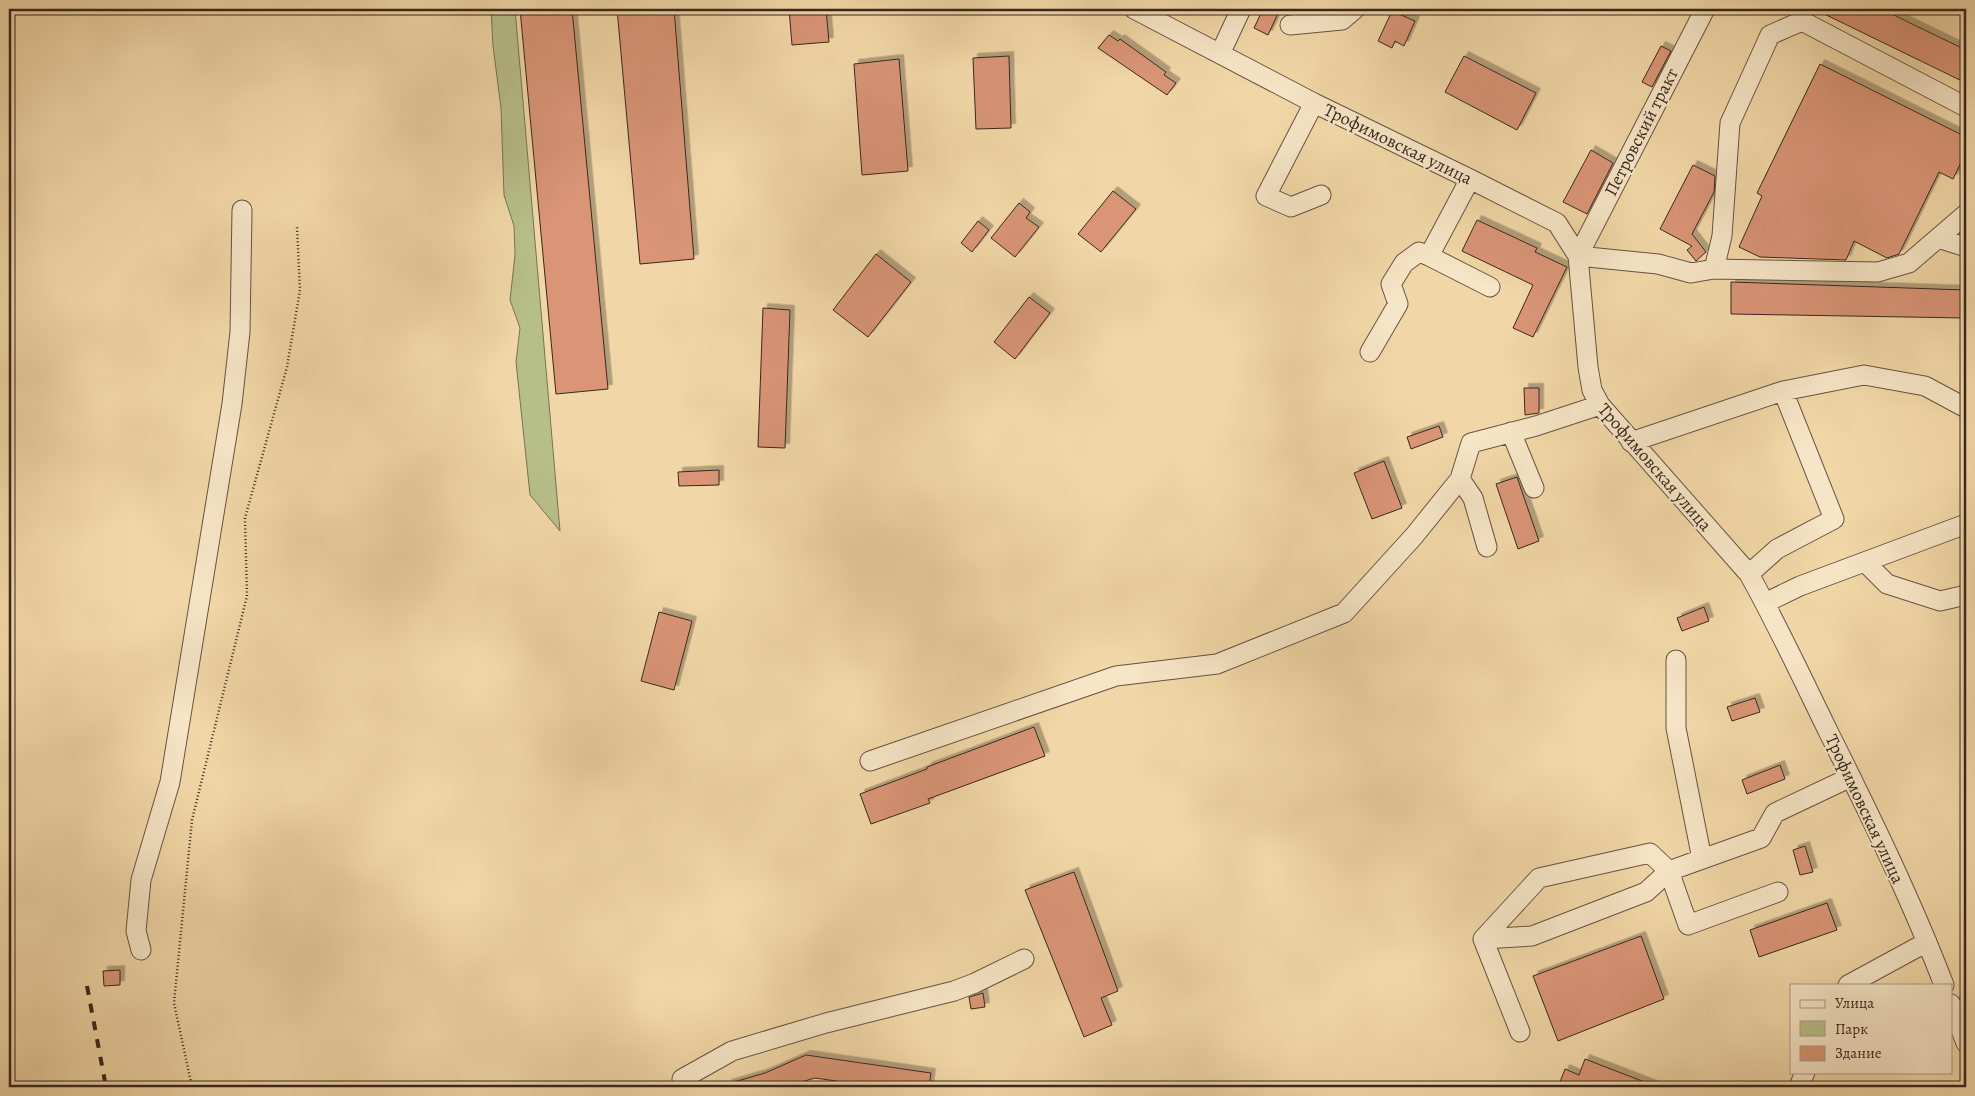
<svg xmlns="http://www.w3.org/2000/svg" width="1975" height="1096" viewBox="0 0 1975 1096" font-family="Alegreya,serif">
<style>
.green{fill:#b7bf89;stroke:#787354}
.building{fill:#d99576;stroke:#39271e;filter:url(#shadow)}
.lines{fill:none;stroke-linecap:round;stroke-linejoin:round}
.minor-casing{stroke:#675340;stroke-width:21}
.path{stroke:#39271e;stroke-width:2.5;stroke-dasharray:1 2.5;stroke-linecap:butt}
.minor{stroke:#f6e5c6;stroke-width:19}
.rail{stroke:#39271e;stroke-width:4;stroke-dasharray:9 9;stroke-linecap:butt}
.labels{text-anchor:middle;stroke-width:4;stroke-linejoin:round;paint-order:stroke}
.street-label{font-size:18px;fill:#39271e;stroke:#f6e5c6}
</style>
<defs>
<filter id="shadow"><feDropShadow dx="4.5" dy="-4.5" stdDeviation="0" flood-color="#0004"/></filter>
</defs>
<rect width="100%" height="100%" fill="#f1d7a7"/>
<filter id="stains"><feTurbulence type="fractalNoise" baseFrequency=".004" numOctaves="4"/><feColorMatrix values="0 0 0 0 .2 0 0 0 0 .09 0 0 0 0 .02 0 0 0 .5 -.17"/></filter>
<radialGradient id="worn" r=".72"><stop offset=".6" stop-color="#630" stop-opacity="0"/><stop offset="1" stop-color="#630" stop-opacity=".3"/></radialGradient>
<path class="green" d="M491,9H515L560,531L530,495L516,362L520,328L510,300L515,255L514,226L504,195L501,108L493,46Z"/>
<path class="building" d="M520,9H572L608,389L556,394Z
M617,9H674L694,259L640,264Z
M789,9H826L829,42L792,45Z
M1263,9H1280L1268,35L1254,28Z
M1814,9H1882L1910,23L1966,50V83Z
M1392,11L1415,21L1404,46L1395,41L1392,48L1378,41Z
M1109,35L1118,41L1120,39L1166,72L1164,75L1176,83L1167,95L1098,48Z
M1661,46L1671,51L1652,87L1642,82Z
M1009,56L1011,128L976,129L973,58Z
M1464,56L1536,93L1517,130L1445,92Z
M899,59L908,171L862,175L854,64Z
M1820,64L1966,137V152L1953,179L1939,172L1899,254L1887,258L1854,241L1846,260L1760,257L1739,247L1762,196L1757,193Z
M1591,150L1613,163L1587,214L1563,202Z
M1693,165L1715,176L1714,192L1692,234L1706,252L1696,261L1687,250L1692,246L1660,229Z
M1113,191L1136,209L1101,252L1078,234Z
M1019,203L1030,212L1026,218L1039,227L1015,257L991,238Z
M1477,220L1537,248L1535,252L1567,267L1533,337L1513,328L1533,285L1462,251Z
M978,221L989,230L972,252L961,243Z
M876,254L911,282L868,337L833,310Z
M1731,282L1966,290V318L1731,314Z
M1029,297L1050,313L1015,359L994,342Z
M763,308L790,310L785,448L758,447Z
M1524,388H1539V413L1525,415Z
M1439,426L1443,437L1411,449L1407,437Z
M1384,461L1402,508L1372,519L1354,473Z
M719,470V485L679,486L678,472Z
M1517,477L1539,541L1518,549L1496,484Z
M1704,607L1709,621L1682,631L1677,618Z
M659,612L692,621L674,690L641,681Z
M1755,698L1760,712L1732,721L1727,707Z
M1034,727L1045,756L928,799L930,803L871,824L860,794L927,769V767Z
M1780,765L1785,779L1747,794L1742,780Z
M1805,846L1813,872L1800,875L1793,850Z
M1074,872L1118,991L1101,998L1112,1025L1084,1037L1025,890Z
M1827,903L1837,930L1759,957L1750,930Z
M1641,936L1664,999L1558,1041L1533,976Z
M120,970V985L104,986L103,971Z
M983,993L985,1007L971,1009L969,997Z
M806,1055L931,1073L929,1087H878L815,1078L784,1087H728L727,1084L765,1073Z
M1585,1059L1655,1086V1087H1558L1565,1069L1579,1075Z"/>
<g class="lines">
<g class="minor-casing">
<path id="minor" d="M1134,9L1314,103L1470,179L1557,223L1578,256L1588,367L1592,390L1600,405L1749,574C1778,626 1803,680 1829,733C1870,815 1911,899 1944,985
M1290,25L1342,20L1355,9
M1220,54L1241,9
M1314,103L1266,196L1291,207L1321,195
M1470,179L1429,256L1490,287
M1938,238L1966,247
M1578,256L1658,264L1691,273L1714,269L1722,236L1730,123L1770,35L1802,21L1966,107
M1578,256L1705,9
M1714,269L1878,272L1909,263L1966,214
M1370,352L1398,304L1391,284L1404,263L1419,252L1429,256
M1511,432L1534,488
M1631,442L1783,391L1864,375L1925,386L1966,408
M1460,479L1473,498L1487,547
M1865,562L1887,584L1940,601L1966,595
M1749,574L1777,549L1834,519L1783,391
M1765,603L1800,586L1966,524
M1676,660V728L1702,859
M870,761L1116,676L1217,664L1344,613L1414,536L1460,479L1471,443L1536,426L1600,405
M1483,939L1532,936L1646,892L1669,871L1761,838L1775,813L1851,777
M141,950L136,931L141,880L170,782L232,404L240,332L242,210
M1848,985L1927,942
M1951,1004L1966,1043
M1520,1032L1483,939L1539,878L1650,853L1669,871L1688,925L1778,892
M685,1087L682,1079L732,1051L826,1023L954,991L975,983L1024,959
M1799,1087L1805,1072"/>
</g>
<path class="path" d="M192,1087L174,1003L192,820L247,596L245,518L287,367L300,290L297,227"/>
<use href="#minor" class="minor"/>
<path class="rail" d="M87,986L106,1087"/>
</g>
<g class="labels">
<g class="street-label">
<text transform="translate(1641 132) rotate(-63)" y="6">Петровский тракт</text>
<text transform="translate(1398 144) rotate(26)" y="6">Трофимовская улица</text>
<text transform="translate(1655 467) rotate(49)" y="6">Трофимовская улица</text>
<text transform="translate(1865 809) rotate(65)" y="6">Трофимовская улица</text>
</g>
</g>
<rect width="1975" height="1096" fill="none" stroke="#f1d7a7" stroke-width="30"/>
<rect x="10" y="10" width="1955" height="1076" fill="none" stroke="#39271e" stroke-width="2.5"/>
<rect x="15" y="15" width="1945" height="1066" fill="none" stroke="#39271e"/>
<rect x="1790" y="984" width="162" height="90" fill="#f6e5c6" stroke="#aa9983"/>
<rect x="1800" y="1000" width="25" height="8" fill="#f6e5c6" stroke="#aa9983"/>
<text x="1835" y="1008" font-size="15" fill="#39271e">Улица</text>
<rect x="1800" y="1021" width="25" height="15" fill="#b7bf89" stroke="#aa9983"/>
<text x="1835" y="1034" font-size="15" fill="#39271e">Парк</text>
<rect x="1800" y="1046" width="25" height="15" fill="#d99576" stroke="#aa9983"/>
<text x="1835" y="1058" font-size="15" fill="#39271e">Здание</text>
<rect width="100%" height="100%" filter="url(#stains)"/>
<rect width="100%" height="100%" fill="url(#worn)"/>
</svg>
